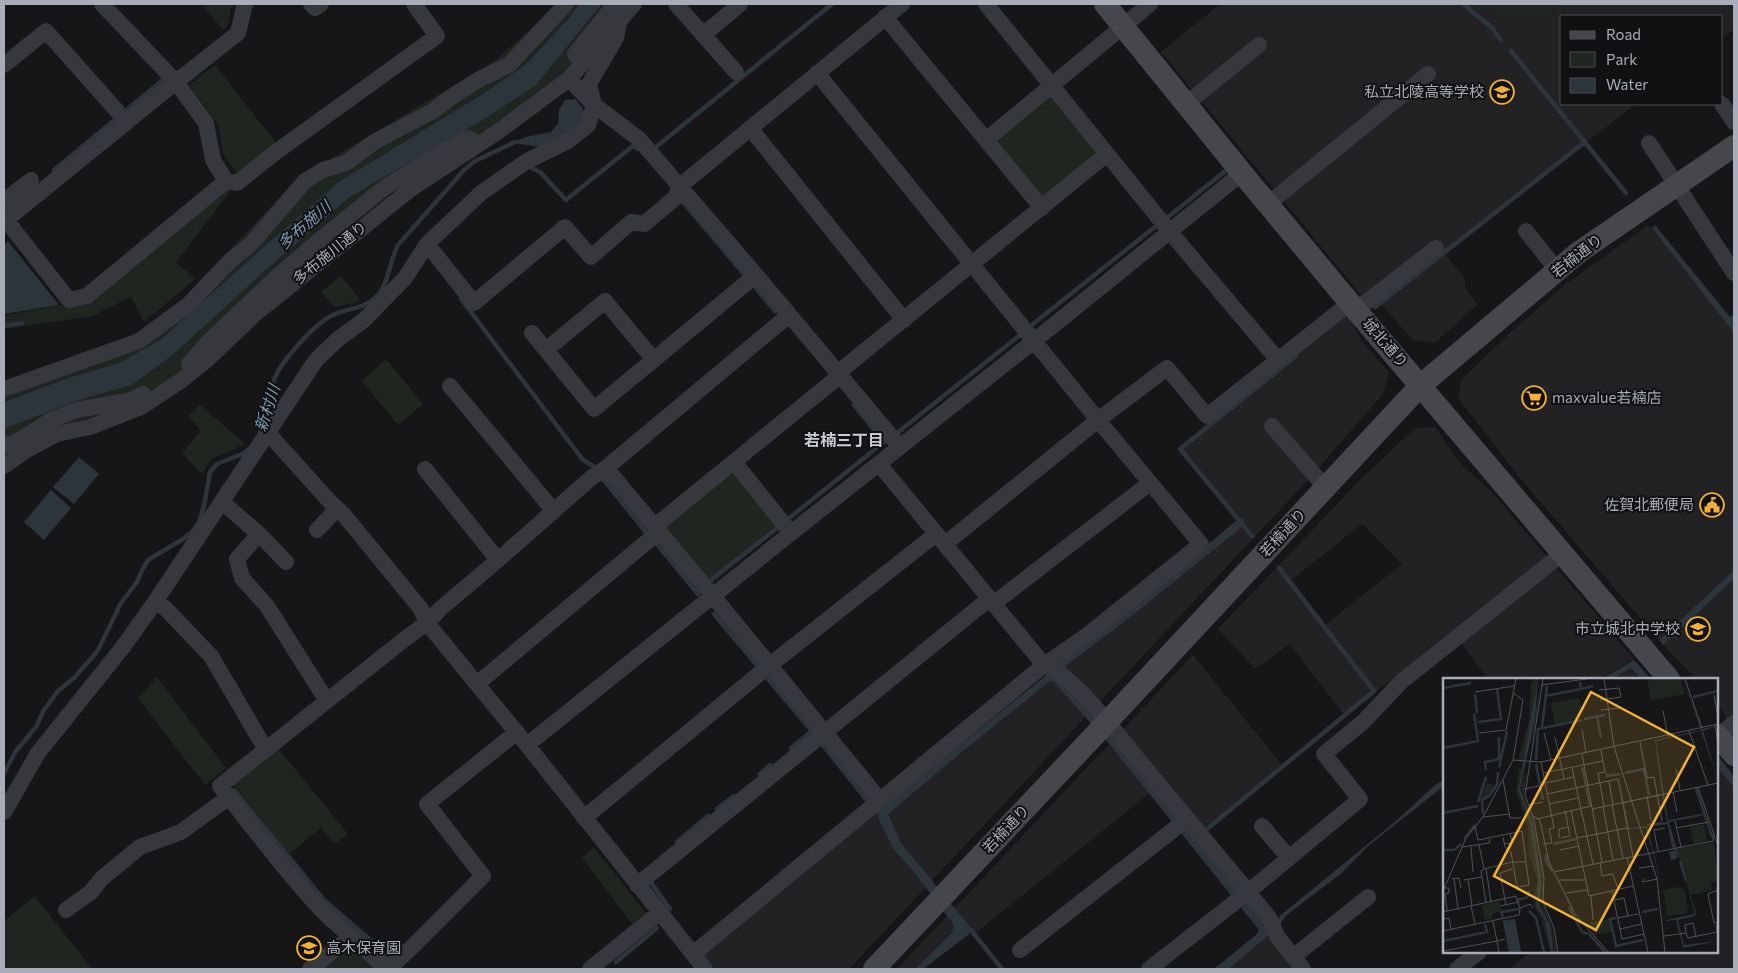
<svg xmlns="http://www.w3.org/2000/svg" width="1738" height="973" viewBox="0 0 1738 973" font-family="Commissioner,'Noto Sans JP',sans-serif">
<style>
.built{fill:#222225;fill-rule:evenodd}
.green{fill:#1e261f}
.water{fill:#2c353c}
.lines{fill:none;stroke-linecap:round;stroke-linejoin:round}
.stream{stroke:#2c353c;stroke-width:4.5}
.street{stroke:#37383d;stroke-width:16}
.secondary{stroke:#45474d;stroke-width:22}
.labels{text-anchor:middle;stroke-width:4;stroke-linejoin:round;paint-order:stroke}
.poi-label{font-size:15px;fill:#a8adb8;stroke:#111113;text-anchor:end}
.street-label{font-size:15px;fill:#a8adb8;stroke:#111113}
.water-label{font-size:16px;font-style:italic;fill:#7f9bb3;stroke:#111113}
.neighbourhood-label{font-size:16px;font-weight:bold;fill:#c9ccd4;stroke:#111113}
.inset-river{fill:none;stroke:#2c353c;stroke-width:2.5}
.inset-road{fill:none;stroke:#505258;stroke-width:1}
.view{fill:#f2b134;fill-opacity:0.15;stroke:#f2b134;stroke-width:2.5}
.inset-edge{fill:none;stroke:#a8adb8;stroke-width:2.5}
</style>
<rect width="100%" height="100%" fill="#161618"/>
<path class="built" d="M1220,4H1734V29L1722,39V16H1562V104H1636L1444,253L1465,278V288L1478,304L1435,343L1413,340L1380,303L1369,305L1161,52Z
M1648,225L1652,228L1734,333V570L1659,640L1519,477L1458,398L1461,380L1513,330L1566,284Z
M1347,312L1361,340L1389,373L1383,394L1308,480L849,969H712L699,954L874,814L887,811L1239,524L1179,447Z
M1435,427L1462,465L1491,491L1634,659L1601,679H1488L1452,632L1345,716L1290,644L1255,669L1218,629L1359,481L1415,428ZM1362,524L1402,564L1325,625L1290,581Z
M1734,579V733L1724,714L1717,705V679H1696L1663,645Z
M1193,655L1283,766L1202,830L1162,783L978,931L967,930L919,969H897Z
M1631,668L1641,679H1612Z
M1717,767L1734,788V969H1509L1530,952H1717Z
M1269,932L1298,969H1222Z"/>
<path class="green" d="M202,4H232L227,27L223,30Z
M558,4H579L568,19L526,64L481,95L340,181L260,250L160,340L119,363L65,379L4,402V381L140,333L177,305L297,179L496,60Z
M602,4H626L572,68L488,130L400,186L248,309L196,364L123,408L53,429L4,457V429L73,402L132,385L174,354L269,267L350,197L486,118L536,85Z
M1474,4H1559L1546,14L1478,9Z
M215,65L276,143L237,173L224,156L218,125L189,85Z
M1052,92L1101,152L1041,200L992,140Z
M222,189L231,190L176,262L195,279L144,322L131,297L92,316L4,329V315L65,305Z
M341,276L361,301L335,307L321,292Z
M386,359L423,404L398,425L362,381Z
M200,405L245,444L211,459L202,474L182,453L201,431L188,416Z
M727,472L737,474L780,528L711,584L666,532L667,523Z
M157,677L226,768L205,785L138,698Z
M278,748L348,834L334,844L321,828L289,854L234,785Z
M594,847L646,913L632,924L582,858Z
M35,896L92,969H4V921Z
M354,949L373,969H322L347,950Z"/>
<path class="water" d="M579,4H602L536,85L486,118L350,197L269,267L174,354L132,385L73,402L4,429V402L65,379L119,363L160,340L260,250L340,181L481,95L526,64L568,19Z
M576,99L584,111L582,121L572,131L542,147L511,143L526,137L551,132L558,123L559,110L565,100Z
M1655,225L1730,317L1734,315V333L1652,228Z
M8,241L59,305L4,314V245Z
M79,457L99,474L74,504L53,487Z
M51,490L71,508L44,540L24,522Z
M1244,518L1243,526L1125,621L1073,660L1057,675L1276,919L1396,821L1435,785L1444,780V786L1368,846L1343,872L1288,914L1281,922L1280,926L1228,969H1214L1257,934L1259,930L1111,746L1054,682L1050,681L964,750L888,814L901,843L972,929L968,935L923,969H915L952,933L954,925L912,869L895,851L879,820L877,811L1049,673L1056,663L1118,619L1237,520Z
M1734,570V579L1663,645L1659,640Z
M1634,660L1651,679H1641L1631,668L1612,679H1602Z
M1717,755L1734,776V788L1717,767Z"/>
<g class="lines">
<path class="stream" d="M1463,4L1492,28L1501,40
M1511,51L1626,193
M656,147L832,4
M530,167L540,172L566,200L634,145L637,149
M54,170L163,80
M683,202L743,273
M4,211L11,205
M1168,217L1229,168
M755,287L775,311
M461,299L583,460L593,466
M1375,307L1585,142
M1033,324L1156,226
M4,326L22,323
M260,433C265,415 270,383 280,368C290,353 315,324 331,316C345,308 363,310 376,297C389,284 389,262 398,245L464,170L475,161L515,142
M897,433L1020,335
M604,480L645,531
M788,519L884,442L854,405
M1252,536L1180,449L1296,356
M656,543L698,594
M712,579L776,529
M714,614L756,664
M768,679L812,731L791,748
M823,745L866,799
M4,773L16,751L36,727L44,710L58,691L74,678L97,652L121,603L137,582L142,570L148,560L183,539L192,532L199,522L204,506L210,472L217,464L242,454L250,448
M760,774L770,765
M234,790L324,900L377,946L389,960
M717,809L734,796
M1207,829L1374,691L1279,568
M677,842L708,816
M652,884L670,909
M965,928L971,930L1002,969
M616,962L657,928"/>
<path class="street" d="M102,4L176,82L206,123L213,160L226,181
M245,4L238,33L176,82L6,220L69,300L87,296L226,181L237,183L276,152L437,36L414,4
M311,4L315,8L321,4
M676,4L736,72
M986,4L1170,232L1278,360
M885,17L1042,208
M703,35L740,4
M582,64L575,54L615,4
M4,65L46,31L118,112
M569,79L594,105L639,139L756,275L900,447
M1186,104L1259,45
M1722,104L1734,122
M750,128L904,320
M987,139L1150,4
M1649,143L1734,273
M4,201L31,180
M1268,204L1428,74
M1526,231L1557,270
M427,244L474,303L565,227L591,257L631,222L644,224L675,198L680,186L902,4
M1355,309L1369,300L1436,248
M532,333L546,350L605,301L654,360
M546,350L594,409L756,275
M189,364L211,339L281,273L327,234L384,188L435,156L467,138L479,144
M450,386L554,511
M4,389L139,341L188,305L230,261L251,244L305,181L323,170L346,163L374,142L433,111L453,96L478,80L509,65L566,4
M1272,426L1325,487
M268,433L331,503L344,515L421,609L427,623L527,745L705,969
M4,446L20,440L51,420L76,410L132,400L143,394
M734,462L791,533
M879,464L1044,665C1077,677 1118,736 1142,764C1185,816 1228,867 1270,919L1277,936L1303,969
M4,466L27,450L57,434L90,427L141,407L182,380L208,359L255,314L412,188L499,131L569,79L634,4
M606,468L713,596L880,800
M425,469L498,560
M222,502L259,534L237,559L242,578L267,606L327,701
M317,530L337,509
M259,534L286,562
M945,544L1098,420L1167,368L1207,416L1350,303
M155,602L165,608L211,656L266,750
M993,604L1150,483
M477,684L655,535L661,521L832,382L845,367L1107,154
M1718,736L1734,723
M527,745L791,533L1034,341L1242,173
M4,812L38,753L123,647L155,602L316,360L337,340L364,320L405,278L427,244L481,193L527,161L568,141L588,125L594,105L589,84L616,38L620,20
M584,818L770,665L936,534
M1262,826L1289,858
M637,885L989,599
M66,910L91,892L101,879L140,847L181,832L229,797
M1020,950L1187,819
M693,954L1044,665L1086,636L1201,544L1098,420L817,73
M1293,957L1368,897
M310,969L351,937
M385,969C363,945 337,927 315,903C281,866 251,825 220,786L406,638L427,623L440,609L498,560L591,478L606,468L789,315
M388,969L410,949L483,876L427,804L517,732
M590,969L659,913
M1149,969L1248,892L1360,799L1324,754L1363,722L1402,681L1563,553
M1457,969L1479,952"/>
<path class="secondary" d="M1105,4L1242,173L1355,309L1669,679
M1717,735L1734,755
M874,969L1107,722L1421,385L1579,252L1734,146"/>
</g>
<defs>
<g id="school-ring" transform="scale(1.25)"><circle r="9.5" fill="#111113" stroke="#f2b134" stroke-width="1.5"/><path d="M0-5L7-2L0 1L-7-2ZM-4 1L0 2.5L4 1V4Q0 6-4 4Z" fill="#f2b134"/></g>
<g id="supermarket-ring" transform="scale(1.25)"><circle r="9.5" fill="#111113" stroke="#f2b134" stroke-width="1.5"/><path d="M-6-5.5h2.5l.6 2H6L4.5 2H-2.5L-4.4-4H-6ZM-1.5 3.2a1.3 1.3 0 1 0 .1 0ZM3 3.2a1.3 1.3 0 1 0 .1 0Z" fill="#f2b134"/></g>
<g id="civic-ring" transform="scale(1.25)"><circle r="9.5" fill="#111113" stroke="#f2b134" stroke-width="1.5"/><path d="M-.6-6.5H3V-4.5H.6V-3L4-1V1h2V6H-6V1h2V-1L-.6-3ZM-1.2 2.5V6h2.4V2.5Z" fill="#f2b134"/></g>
</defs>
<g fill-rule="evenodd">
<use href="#school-ring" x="1502" y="92"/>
<use href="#supermarket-ring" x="1534" y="398"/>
<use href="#civic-ring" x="1712" y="505"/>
<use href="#school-ring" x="1698" y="629"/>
<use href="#school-ring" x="309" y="948"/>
</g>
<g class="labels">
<g class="poi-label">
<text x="1484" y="97">私立北陵高等学校</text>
<text x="1552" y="403" text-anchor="start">maxvalue若楠店</text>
<text x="1694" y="510">佐賀北郵便局</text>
<text x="1680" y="634">市立城北中学校</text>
<text x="326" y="953" text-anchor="start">高木保育園</text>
</g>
<g class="street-label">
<text transform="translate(330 253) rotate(-39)" y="5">多布施川通り</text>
<text transform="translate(1577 256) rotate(-38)" y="5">若楠通り</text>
<text transform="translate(1385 343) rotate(49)" y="5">城北通り</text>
<text transform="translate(1283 533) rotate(-47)" y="5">若楠通り</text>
<text transform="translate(1006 829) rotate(-47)" y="5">若楠通り</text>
</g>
<g class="water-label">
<text transform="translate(304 225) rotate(-41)" y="6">多布施川</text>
<text transform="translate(267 408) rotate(-72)" y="6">新村川</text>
</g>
<g class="neighbourhood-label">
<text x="844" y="446">若楠三丁目</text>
</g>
</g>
<g transform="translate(1443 678)">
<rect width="275" height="275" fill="#161618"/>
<path d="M91,1H95L90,39L80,84L75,83L86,42L88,6ZM97,1L94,43L82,84L92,40ZM204,1H238L242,16L208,22ZM136,20L139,35L134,42L112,47L108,25ZM84,89L81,118L90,141L100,197L99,224L108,245L114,274H110L105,242L96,227L99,205L90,146L78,120V108ZM79,90L75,112L87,146L95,200L93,228L104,248L108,274L99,244L90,226L94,202L86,176L85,149L73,114L76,91ZM44,105L53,108L45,118L37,122ZM261,146L264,163L251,166L247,149ZM271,164L275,203L268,204L269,212L247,217L234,171ZM234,209L241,211L245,230L243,236L224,238L220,212ZM56,223L58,233L49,236V241L42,242L39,227ZM167,241L170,254L150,257L147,244Z" fill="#1e261f"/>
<path d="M95,1L92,40L77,111L90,146L99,205L96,227L107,247L110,274H108L102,243L93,228L95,200L87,146L75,112ZM240,1L259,51L275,48L260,53L275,102L258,53L213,63L225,142L258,136L262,137L226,144L237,182L233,172L235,180L228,182L226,174L233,172L229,169L219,117L181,125L186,150L204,148L217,201L223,242L252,236L247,218L243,203L253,235L252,238L235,242L241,267L275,263L241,270L240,269L233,242L223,243L217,202L203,150L185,151L175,96L181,124L219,116L212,62L258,52ZM72,241L78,274H68L61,243Z" fill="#2c353c"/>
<path class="inset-river" d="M137,4L138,11L150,8M0,10L28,5M32,16L34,35M102,18L138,11M250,19L275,13M154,38L158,60M141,41L162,37M35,44L58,41L54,11M99,49L104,8M0,70L35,63L31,36M93,82L95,51L139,42M93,86L100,122M139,89L143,107M56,90L64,53M43,92L42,84L56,81V59M164,95V98L177,96M182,95L201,91L206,117M143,110L147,127M253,110L269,159M35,124L43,99M0,135L35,128M40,136L39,122L46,118L54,107L55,94M204,147L225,145M21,161L32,147M110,166L133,161M0,172H11L18,166M103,177V183L109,193M237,183L243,203M75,222L85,219L86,213M126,229L139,254L146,256L162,274M86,233L93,240L101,274M199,234L215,231M60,239L58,234L76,231M173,240L167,241L173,268L200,262M61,242L67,274M0,263L44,254L42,246"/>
<path class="inset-road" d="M100,1L82,117L91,142L101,200L100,224L111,250L115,274M161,1L171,69L214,201L222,274M242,1L259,50M98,7L144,1M156,12L176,10L178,19L157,22M32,14L71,8M271,17L275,40M158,32L177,30M220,33L225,58M272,47L275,65M139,51L143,75M246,53L265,107M36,55L63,52L73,1M101,55L108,82M112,59L121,101M197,64L204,100L211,99L219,143M158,72L162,94L155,95L161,128M139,76L159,184M70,82L98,84L275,46M98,84L111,150L106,151L109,165L100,166M129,90L150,186M233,91L237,112M100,95L160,83M60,102L67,140H78M166,103L170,127M102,105L131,99M255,109L275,168M81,111L96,108M230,114L234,134M104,116L175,101L190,178M204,118L208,143M106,126L135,120M85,127L100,124M169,127L180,180M160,129L170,182M149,131L275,105M128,132L146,218L190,208M91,138L97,143L106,184L132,236L165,274M40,139L67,136M94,141L148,128M232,143L238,169M32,149L35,162L79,153L86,207L74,209L68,174L62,169L60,159M233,150L266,144M116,160V151L125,149M118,160L127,158L122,133M134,160L184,150M61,166L69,165L67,155M36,167L41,191L69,184H82M19,169L46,165L47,161M28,169L30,194M117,172L136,168M215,173L211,152L222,150M184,179L205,274M157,184L159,198L170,196L175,211M196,190L211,188M41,191L38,193L43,225M43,191L48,224M111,194L270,163V157M9,201L16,200L18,210M11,201L15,231M200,201V204L214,201M21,202L39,199M25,202L29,228M116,202H143M2,210H6V215L2,216L4,233M275,212L265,216L271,245H275M0,213L23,160L40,139L70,82L80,22L70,15M169,213L179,261L201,256M123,215L145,212M148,218L150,242M171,222L181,220L185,238M63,227L57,195L69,191M28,228L32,246M57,228L76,224M77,230L87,226L90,230M0,234L73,218L77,231L76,237L0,253M174,240L195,236M0,241L6,240L8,251M177,251L199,246M243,255L242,247L250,245L253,259M221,258L243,255L245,260L274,254L273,247M0,273L54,263L50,243M56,274L54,263L62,261"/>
<path class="view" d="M148,14L251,69L153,252L51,198Z"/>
<rect width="275" height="275" class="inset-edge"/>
</g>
<rect width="1738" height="973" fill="none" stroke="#a8adb8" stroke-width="10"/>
<rect x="1560" y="15" width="162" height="90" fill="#111113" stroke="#4d4f55"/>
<rect x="1570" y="31" width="25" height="8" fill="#45474d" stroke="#4d4f55"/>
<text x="1606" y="40" font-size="15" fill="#a8adb8">Road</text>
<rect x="1570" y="52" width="25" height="15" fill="#1e261f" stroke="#4d4f55"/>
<text x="1606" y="65" font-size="15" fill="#a8adb8">Park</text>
<rect x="1570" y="78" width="25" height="15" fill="#2c353c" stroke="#4d4f55"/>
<text x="1606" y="90" font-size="15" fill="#a8adb8">Water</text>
</svg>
